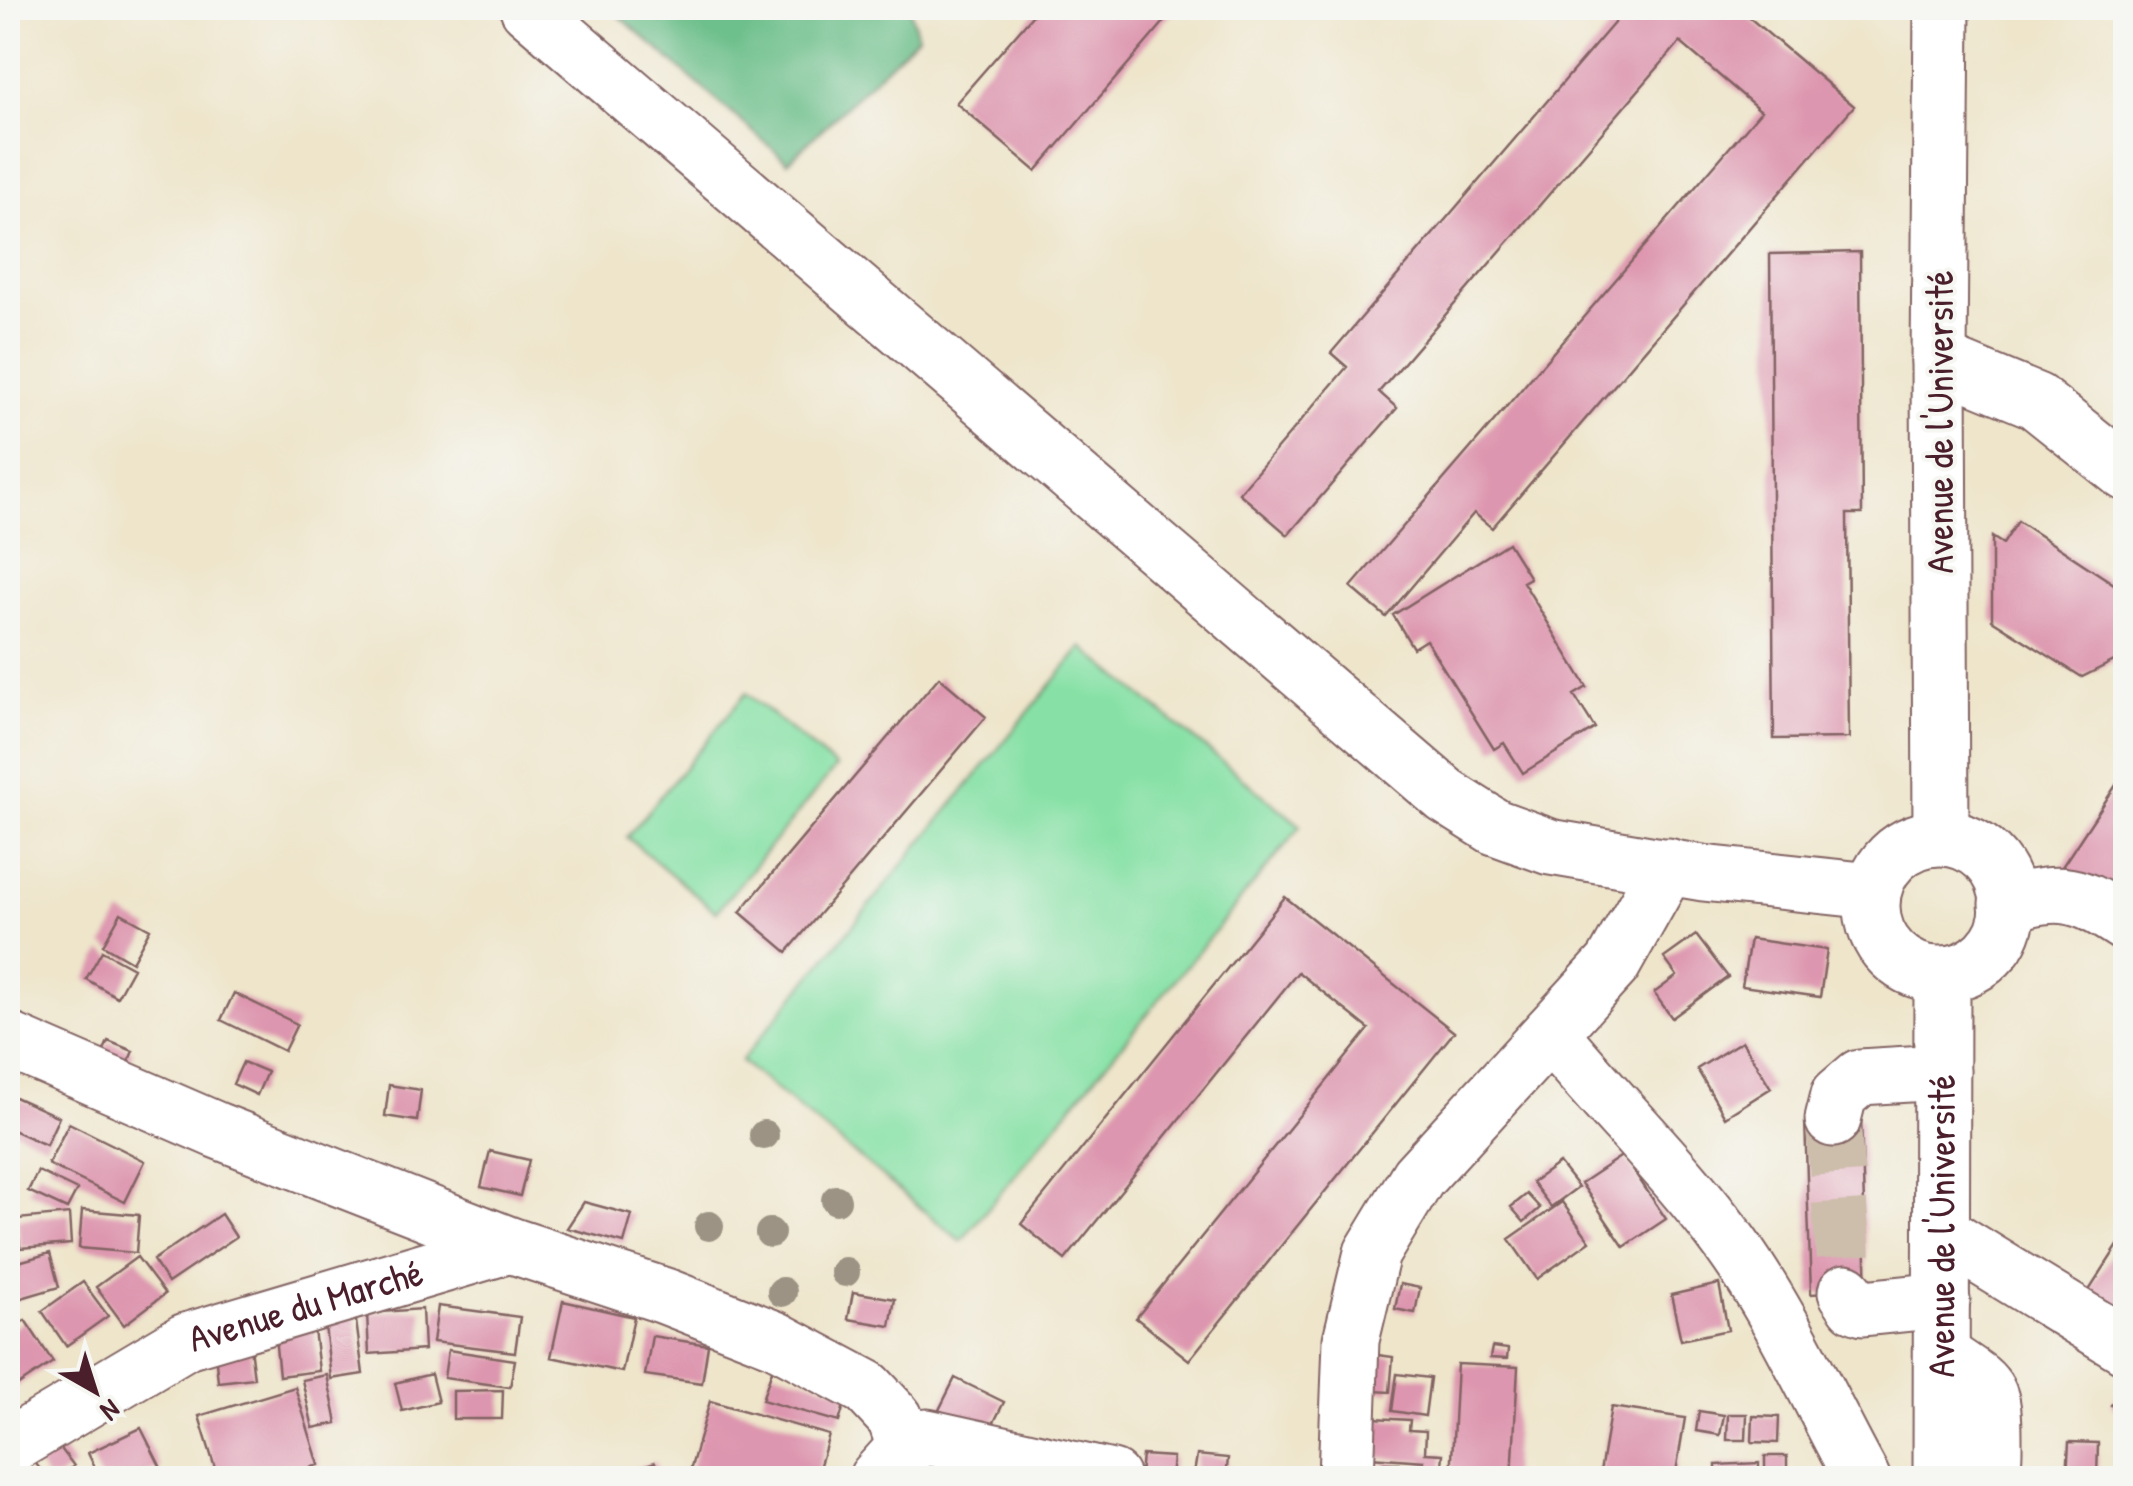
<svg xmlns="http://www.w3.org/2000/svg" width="2133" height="1486" viewBox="0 0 2133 1486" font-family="'Patrick Hand',sans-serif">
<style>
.green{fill:#87e1a6;stroke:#688068;stroke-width:2.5}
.forest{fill:#6dbf8b;stroke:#5c6f5b;stroke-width:2.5}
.building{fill:#dd96af}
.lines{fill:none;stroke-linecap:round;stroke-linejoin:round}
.minor-tunnel{stroke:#cdbdab;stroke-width:55;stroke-dasharray:55 28;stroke-linecap:butt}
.minor-casing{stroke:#836463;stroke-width:59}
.minor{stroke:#fff;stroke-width:55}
.tree{fill:#9c9384}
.labels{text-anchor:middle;stroke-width:8;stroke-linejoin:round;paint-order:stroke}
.street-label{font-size:38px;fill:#4a1f2b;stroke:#f6f6f2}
</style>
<rect width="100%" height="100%" fill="#f6f6f2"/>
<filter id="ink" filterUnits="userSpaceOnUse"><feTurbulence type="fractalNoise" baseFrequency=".01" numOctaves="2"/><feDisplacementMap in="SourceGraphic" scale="20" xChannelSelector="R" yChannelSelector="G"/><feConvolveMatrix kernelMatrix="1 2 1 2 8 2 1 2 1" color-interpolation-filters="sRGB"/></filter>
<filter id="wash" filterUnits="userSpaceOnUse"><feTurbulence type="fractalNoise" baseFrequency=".0048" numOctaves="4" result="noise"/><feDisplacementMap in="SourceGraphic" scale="40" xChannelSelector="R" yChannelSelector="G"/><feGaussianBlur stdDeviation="2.25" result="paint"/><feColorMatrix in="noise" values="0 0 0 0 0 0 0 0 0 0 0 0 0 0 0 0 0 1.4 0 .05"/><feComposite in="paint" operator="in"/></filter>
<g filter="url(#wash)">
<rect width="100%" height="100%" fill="#eee5cb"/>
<path class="green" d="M1082,647L1301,826L961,1241L741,1061Z
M746,693L836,767L716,912L627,837Z"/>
<path class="forest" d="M610,8H910L918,36L788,162Z"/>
<g id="blocks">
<path class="building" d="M1039,8H1176L1036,171L956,103Z
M1627,8H1738L1854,106L1492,528L1474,513L1386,617L1351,587L1761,111L1680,42L1379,392L1397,408L1288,535L1239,493L1347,367L1331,353Z
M1860,252L1862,514H1847L1849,738L1774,739L1770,254Z
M2018,521L2126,592V655L2082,677L1992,620V537L2003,544Z
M1508,543L1530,578L1523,582L1587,687L1574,695L1595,728L1523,773L1504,743L1494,749L1426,640L1413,648L1393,615Z
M939,677L986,717L787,952L740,912Z
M2126,770V912L2060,870Z
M1285,897L1454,1032L1189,1360L1136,1318L1369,1029L1298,972L1065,1260L1021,1224Z
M121,913L150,929L132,962L103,945Z
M1696,935L1728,977L1672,1018L1654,993L1677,976L1664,958Z
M1750,939L1827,950L1820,997L1742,986Z
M102,951L133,968L117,997L86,979Z
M234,993L297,1024L284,1051L221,1020Z
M108,1041L133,1051L125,1070L100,1060Z
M1742,1041L1771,1088L1725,1117L1697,1069Z
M243,1062L267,1072L257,1095L233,1084Z
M389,1085L421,1090L417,1121L385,1116Z
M8,1094L59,1117L46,1145L8,1128Z
M1861,1118L1867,1291L1811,1294L1805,1120Z
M69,1123L145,1161L125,1202L48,1164Z
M490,1151L529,1160L520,1196L481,1187Z
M1623,1155L1666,1219L1624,1247L1581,1183Z
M1559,1163L1578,1187L1551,1207L1532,1182Z
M38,1171L77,1190L67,1209L28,1191Z
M1527,1194L1540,1208L1524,1222L1511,1207Z
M584,1202L632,1215L624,1243L567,1228Z
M1562,1202L1590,1241L1537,1279L1509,1239Z
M82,1210L139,1215L136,1253L79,1248Z
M69,1214L71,1244L20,1248L17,1219Z
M221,1214L236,1237L168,1283L153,1260Z
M2126,1233V1335L2079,1306Z
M50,1253L59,1287L8,1302V1265Z
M137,1257L165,1294L124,1325L96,1287Z
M83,1282L108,1316L66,1346L42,1311Z
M1400,1284L1420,1288L1415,1313L1395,1309Z
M1719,1284L1728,1330L1681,1340L1671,1295Z
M853,1292L895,1299L890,1326L848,1319Z
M563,1301L634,1317L622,1372L551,1357Z
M438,1306L520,1317L515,1352L433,1342Z
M422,1309L424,1350L369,1354L367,1313Z
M355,1313L363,1374L331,1379L324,1317Z
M25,1320L53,1362L8,1392V1332Z
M313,1321L319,1371L279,1376L274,1326Z
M652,1336L708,1345L702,1383L645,1375Z
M250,1347L254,1378L218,1382L215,1351Z
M1492,1347L1508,1349L1507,1359L1490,1358Z
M448,1350L515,1360L510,1387L444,1378Z
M1378,1355L1393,1357L1390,1392L1374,1391Z
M1457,1364L1518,1367L1512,1478H1451Z
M772,1370L848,1392L839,1422L762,1400Z
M431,1374L438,1402L402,1411L395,1383Z
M1397,1374L1430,1378L1425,1416L1392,1411Z
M327,1375L337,1423L313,1428L302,1380Z
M955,1378L1004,1402L988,1434L939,1410Z
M295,1387L319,1465L277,1478H218L199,1416Z
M2123,1388L2126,1390V1414L2111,1405Z
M503,1390L502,1419H453V1391Z
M710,1401L829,1435L816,1478H688Z
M1611,1407L1685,1418L1675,1478H1599Z
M1699,1411L1724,1415L1720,1435L1696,1431Z
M1728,1414H1747L1746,1440H1727Z
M1753,1416L1779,1417L1778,1443L1752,1442Z
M1373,1418L1410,1420L1409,1430L1426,1431L1425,1453L1443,1454L1441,1477L1423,1476L1424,1461L1370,1457Z
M141,1428L161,1468L139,1478H100L88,1453Z
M53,1438L74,1466L58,1478H47L30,1456Z
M2069,1442L2098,1443L2097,1478H2067Z
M1142,1455L1173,1457L1171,1478L1140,1476Z
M1197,1455L1228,1458L1226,1478L1194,1474Z
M1765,1456H1787V1478H1765Z
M655,1462L660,1478H604Z
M1384,1463H1399V1472H1414V1478H1385Z
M1759,1463V1478H1716V1465Z"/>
</g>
</g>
<g filter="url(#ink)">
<use href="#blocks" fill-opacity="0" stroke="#836463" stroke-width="2.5"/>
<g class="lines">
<path class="minor-tunnel" d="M1833,1119L1846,1292"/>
<g class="minor-casing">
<g id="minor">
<path d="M528,8L1446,796L1495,827L1550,847L1703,873L1872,891"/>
<path d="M1939,361L2036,401L2126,473"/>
<path d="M1941,837L1939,361L1942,8"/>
<circle cx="1940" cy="906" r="68"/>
<path d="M2007,904C2063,889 2077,892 2126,924"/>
<path d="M1550,1033C1609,1105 1676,1169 1730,1243C1783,1316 1819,1400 1862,1478"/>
<path d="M8,1040L216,1130L510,1245L665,1296L775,1339L867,1388L895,1418L905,1447"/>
<path d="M1833,1119L1839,1095L1860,1077L1942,1072"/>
<path d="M1942,1233L2126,1346"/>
<path d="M1846,1292L1855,1305L1863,1308L1942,1300"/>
<path d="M1942,1355C1987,1387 1994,1381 1994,1438C1994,1453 1995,1466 1988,1478"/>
<path id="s1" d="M8,1447L186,1341L510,1245"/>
<path d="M877,1478L905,1447L927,1437L1112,1478"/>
<path d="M1346,1478L1351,1340L1372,1253L1418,1177L1613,964L1668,866"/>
<path id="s2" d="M1941,1478L1942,975"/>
</g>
</g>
<use href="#minor" class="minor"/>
</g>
<g class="tree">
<circle cx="764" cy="1135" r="15"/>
<circle cx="836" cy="1200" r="15"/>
<circle cx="709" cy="1226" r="15"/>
<circle cx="770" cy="1233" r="15"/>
<circle cx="845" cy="1272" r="15"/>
<circle cx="782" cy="1292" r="15"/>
</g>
</g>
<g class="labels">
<g class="street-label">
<text transform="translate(1940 422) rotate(-90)" y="13">Avenue de l'Université</text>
<text dy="13" stroke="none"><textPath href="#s2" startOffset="252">Avenue de l'Université</textPath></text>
<text dy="13" stroke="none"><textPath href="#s1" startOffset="332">Avenue du Marché</textPath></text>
</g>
</g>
<rect width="2133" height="1486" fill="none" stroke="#f6f6f2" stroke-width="40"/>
<g transform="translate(95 1391) rotate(141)" stroke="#f6f6f2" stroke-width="8" paint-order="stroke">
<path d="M0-8L18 38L0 25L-18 38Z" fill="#4a1f2b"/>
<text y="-15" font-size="28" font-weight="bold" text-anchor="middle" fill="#4a1f2b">N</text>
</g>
</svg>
